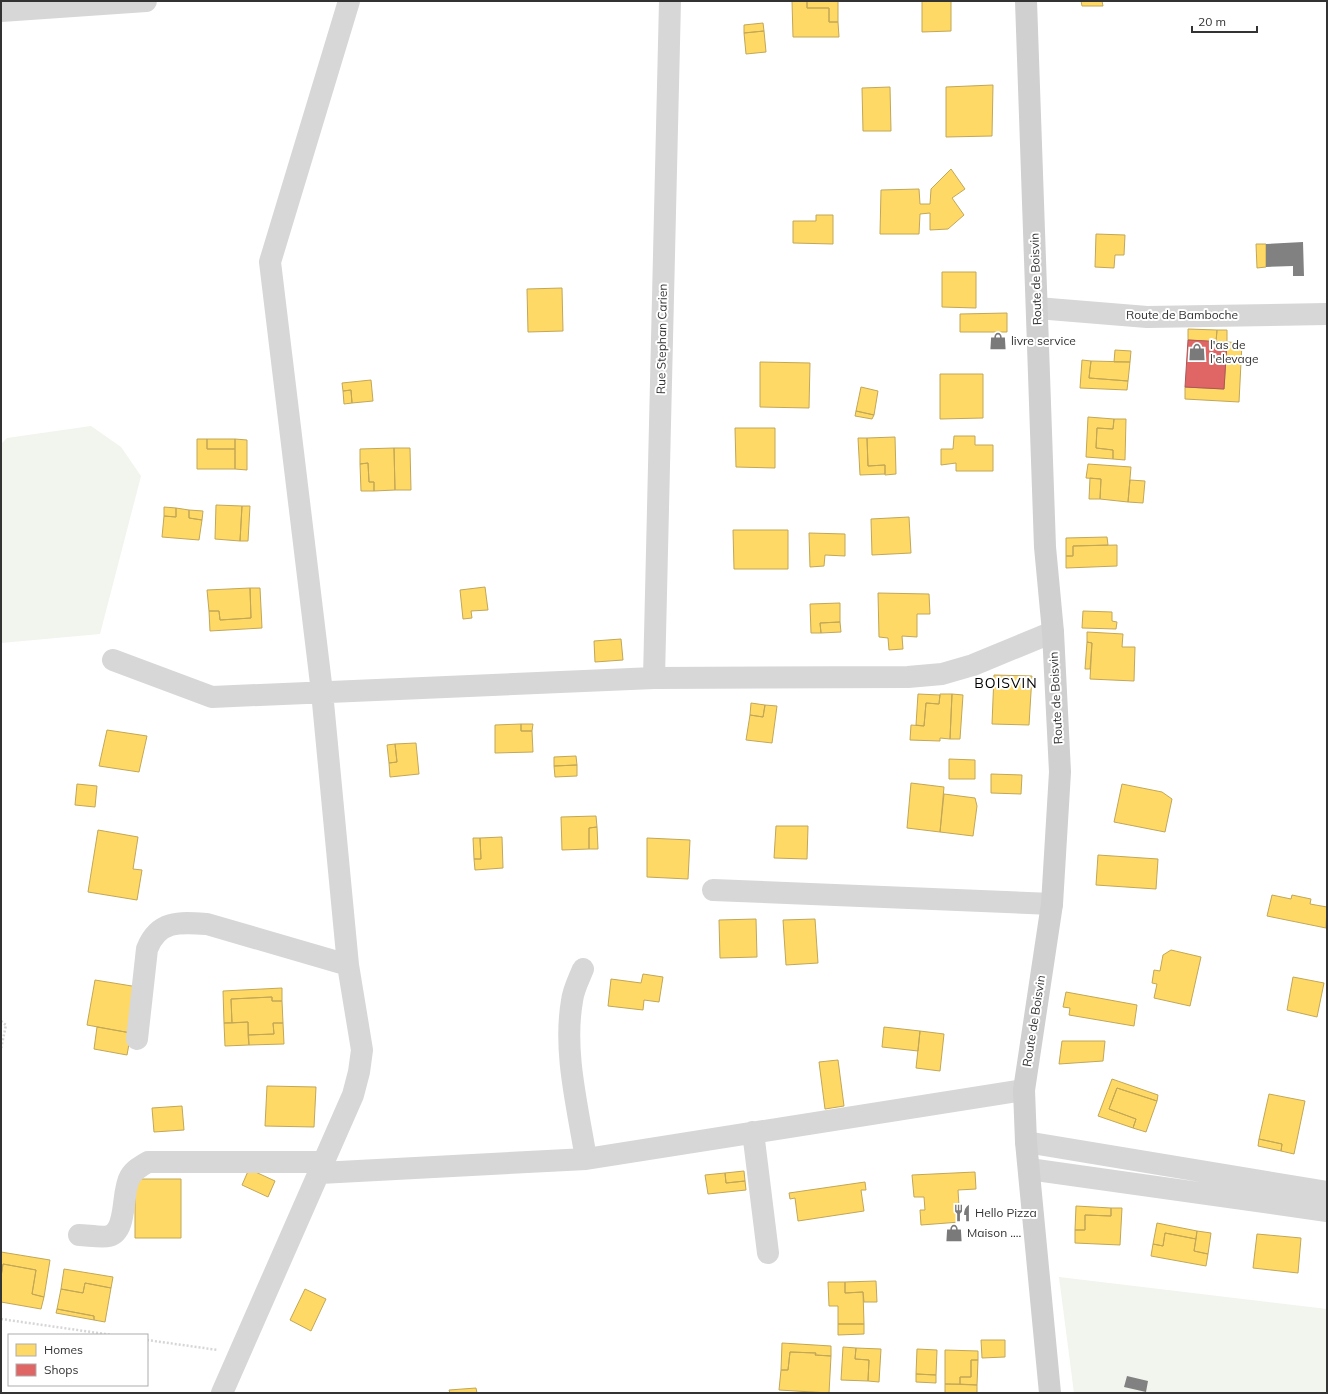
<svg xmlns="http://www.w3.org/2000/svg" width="1328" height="1394" viewBox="0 0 1328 1394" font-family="Mulish,sans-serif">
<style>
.green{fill:#f1f5ed}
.homes{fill:#ffd966;stroke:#c2a757}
.shops{fill:#e06666;stroke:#ac5757}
.building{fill:#818181}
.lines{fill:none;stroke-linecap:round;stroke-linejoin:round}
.path{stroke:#d6d6d6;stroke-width:2.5;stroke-dasharray:2 2;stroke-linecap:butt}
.street{stroke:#d7d7d7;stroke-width:22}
.secondary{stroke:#d0d0d0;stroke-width:22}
.labels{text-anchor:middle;stroke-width:4;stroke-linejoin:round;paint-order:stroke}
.street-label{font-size:12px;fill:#333;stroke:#fff}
.poi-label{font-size:12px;fill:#333;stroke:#fff;text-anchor:start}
.quarter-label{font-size:14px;letter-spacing:1px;fill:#000;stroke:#fff}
</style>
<rect width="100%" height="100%" fill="#fff"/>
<path class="green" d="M91,426L121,447L141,476L100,634L1,643V444L7,438Z
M1059,1277L1327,1309V1393H1074Z"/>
<path class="homes" d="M792,1H807V8H829V22H838L839,37H793Z
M807,1H838V22H829V8H807Z
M922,1H951V31L922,32Z
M1081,1H1102L1103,6H1082Z
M763,23L764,31L744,33V25Z
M764,31L766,52L746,54L744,33Z
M993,85L992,136L946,137V87Z
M890,87L891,131H863L862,88Z
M951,169L965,189L952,198L964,215L948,229L930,230V213L920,214L919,234H880L881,190L919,189L920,204H930L931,189Z
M816,215H833V244L793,243V221H816Z
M1096,234L1125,235L1124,255H1115L1114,268L1095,267Z
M1256,244H1266V267L1257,268Z
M942,272H976V308L942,307Z
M562,288L563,331L528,332L527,289Z
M1007,313V332H960V314Z
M1188,329L1217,330L1216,342L1188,340Z
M1217,330H1227V342H1216Z
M1227,342L1242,343L1239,402L1185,399V387L1224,389Z
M1115,350L1131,351L1130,362H1114Z
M1082,360L1091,361L1089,378L1128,381L1127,390L1080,388Z
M1091,361L1130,362L1128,381L1089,378Z
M760,362L810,363L809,408L760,407Z
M940,374H983V418L940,419Z
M371,380L373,401L352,403L351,390L343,391L342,383Z
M861,387L878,391L874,415L856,411Z
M351,390L352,403L344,404L343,391Z
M856,411L874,415L872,419L855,416Z
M1088,417L1114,419L1113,429L1097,428L1096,448L1113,450V459L1086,457Z
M1114,419H1126L1125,460L1113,459V450L1096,448L1097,428L1113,429Z
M735,428H775V468L736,467Z
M954,436H975V445H993V471H956V463L941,465V449H953Z
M895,437L896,474L885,475V465L868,466L867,438Z
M858,438H867L868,466L885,465V474L860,475Z
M197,439H207V449H235V469H197Z
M207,439H235V449H207Z
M235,439L247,440V470L235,469Z
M394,448H410L411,490H395Z
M394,448L395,490L374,491V482H369L368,463L360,464V449Z
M368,463L369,482H374V491H361L360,464Z
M1088,464L1131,467L1128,502L1100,499L1101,479L1086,478Z
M1090,478L1101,479L1100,499H1089Z
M1130,480L1145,481L1143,503L1128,502Z
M216,505L242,506L240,541L215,539Z
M242,506H250L248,541H240Z
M164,507L176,508V517L164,516Z
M176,508L189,510V518L202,520L199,540L162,537L164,516L176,517Z
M189,510L203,511L202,520L189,518Z
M909,517L911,553L872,555L871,519Z
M733,530H788V569H734Z
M809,533L845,534V556L825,555L824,566L810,567Z
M1107,537L1108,545L1073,546V556H1066V538Z
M1117,545V566L1066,568V556H1073V546Z
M485,587L488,610L471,611L472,618L463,619L460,590Z
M250,588L251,618L220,620L219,611H209L207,590Z
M250,588H260L262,628L210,631L209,611H219L220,620L251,618Z
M878,593L929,594L930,614H917V637L902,636L903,649L889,650L888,638L879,637Z
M840,603V622L820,623L821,633H811L810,604Z
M1083,611L1112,612V621L1117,622L1116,629L1082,628Z
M840,622L841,632L821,633L820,623Z
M1087,632L1123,634L1122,647H1135L1134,681L1090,679L1092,643L1087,642Z
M621,639L623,660L595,662L594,641Z
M1087,642L1092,643L1090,669H1085Z
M994,675L1032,676L1029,725L992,724Z
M918,694L940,695L939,704L926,703L924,726L916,725Z
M940,694H952L950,739L940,738V741L910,740L911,725L924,726L926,703L939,704Z
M952,694L963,695L960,739H950Z
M751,703L765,705L763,717L750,715Z
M765,705L777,706L772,743L746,740L750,715L763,717Z
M521,724H533L532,731H521Z
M521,724V731H532L533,752L495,753V725Z
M107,730L147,736L139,772L99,766Z
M416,743L419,774L390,777L389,763L397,762L395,744Z
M395,744L397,762L389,763L387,745Z
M576,756L577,765L554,766V757Z
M949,759L975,760V779H949Z
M577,765V776L555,777L554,766Z
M991,774L1022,775L1021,794L991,793Z
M911,783L944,787L940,832L907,828Z
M77,784L97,786L95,807L75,805Z
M1122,784L1162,792L1172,799L1165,832L1114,822Z
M944,794L975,798L977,806L973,836L940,832Z
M596,816L597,827L589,828V849L562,850L561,817Z
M776,826H808L807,859L774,858Z
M597,827L598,849H589V828Z
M98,830L138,837L133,869L142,870L137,900L88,892Z
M502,837L503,868L475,870L474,859H481L480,838Z
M473,838H480L481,859H474Z
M647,838L690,840L688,879L647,877Z
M1098,855L1158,859L1156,889L1096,885Z
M1272,895L1291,899L1292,895L1311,899L1310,904L1327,907L1326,928L1267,916Z
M756,919L757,957L720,958L719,920Z
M815,919L818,963L786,965L783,920Z
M1171,950L1201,957L1190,1006L1154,998L1157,984L1152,983L1154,970L1160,971L1163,955Z
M643,974L663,977L659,1002L644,1000L643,1010L608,1006L611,979L641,983Z
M1293,977L1324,983L1317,1017L1287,1010Z
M95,980L138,987L131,1033L87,1025Z
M282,988V1001H272V997L231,999L232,1023H224L223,991Z
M1066,992L1137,1005L1134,1026L1069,1015L1070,1008L1063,1007Z
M272,997V1001H282L283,1023H273L274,1034L248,1035V1022L232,1023L231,999Z
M248,1022L249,1045L225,1046L224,1023Z
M273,1023H283L284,1044L249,1045L248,1035L274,1034Z
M97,1027L131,1033L127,1055L94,1049Z
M884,1027L920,1031L918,1051L882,1047Z
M920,1031L944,1034L940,1071L916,1068Z
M1062,1041H1105L1103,1061L1059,1064Z
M838,1060L844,1106L825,1109L819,1062Z
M1112,1079L1158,1095L1157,1101L1117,1088L1109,1109L1136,1119L1133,1128L1098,1116Z
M267,1086L316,1087L314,1127L265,1126Z
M1117,1088L1157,1101L1146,1132L1133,1128L1136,1119L1109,1109Z
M1269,1094L1305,1101L1294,1154L1281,1151L1282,1144L1259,1139Z
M182,1106L184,1130L154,1132L152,1108Z
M1259,1139L1282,1144L1281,1151L1258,1146Z
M249,1169L275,1181L268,1197L242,1185Z
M744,1171L745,1181L726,1183L725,1173Z
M975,1172L976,1189L958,1190L960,1222L921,1225L920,1210H925L924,1197H914L912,1175Z
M725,1173L726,1183L745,1181L746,1190L708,1194L705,1175Z
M135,1179H181V1238H135Z
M865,1182L866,1190H861L864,1211L798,1221L795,1198L790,1199L789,1193Z
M1076,1206L1111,1208V1216L1085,1215V1230H1075Z
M1111,1208H1122L1120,1245L1075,1243V1230H1085V1215L1111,1216Z
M1157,1223L1197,1231L1196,1239L1165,1233L1163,1246L1153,1244Z
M1197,1231L1211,1233L1208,1254L1194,1251Z
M1165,1233L1196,1239L1194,1251L1208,1254L1206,1266L1151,1256L1153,1244L1163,1246Z
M1257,1234L1301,1238L1298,1273L1253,1268Z
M1,1252L50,1260L44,1297L32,1294L36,1270L3,1264L1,1277Z
M3,1264L36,1270L32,1294L44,1297L41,1309L1,1302V1277Z
M64,1269L113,1277L111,1288L85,1283L83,1293L61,1289Z
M876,1281L877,1302H864L863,1292L845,1293V1282Z
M828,1282H845V1293L863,1292L864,1324H838V1306H829Z
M85,1283L111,1288L105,1322L94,1320V1316L57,1309L61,1289L83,1293Z
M305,1289L326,1299L311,1331L290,1320Z
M57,1309L94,1316V1320L56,1313Z
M838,1324H864V1334L838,1335Z
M981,1340H1005V1357L982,1358Z
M782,1343L831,1346V1356L815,1355L816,1353L790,1352L788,1370H781Z
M843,1347L856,1348L855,1359L869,1360L868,1381L841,1380Z
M856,1348L881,1349L879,1382L868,1381L869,1360L855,1359Z
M917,1349L937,1350L936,1375L916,1374Z
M945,1350L978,1351V1360H971V1377H960V1384H945Z
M790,1352L816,1353L815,1355L831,1356L829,1393L779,1390L781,1370H788Z
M971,1360H978L977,1385L960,1384V1377H971Z
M916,1374L936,1375V1383L916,1382Z
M945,1384L977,1385V1393H945Z
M476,1388L477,1393H450L449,1390Z"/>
<path class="shops" d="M1188,340L1227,342L1224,389L1185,387Z"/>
<path class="building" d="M1303,242L1304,276H1293V266L1266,267V244Z
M1127,1376L1148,1381L1146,1392L1124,1387Z"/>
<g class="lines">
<path class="path" d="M1,1021L6,1025L1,1049
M1,1319L112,1335
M147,1340L218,1350"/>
<path class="street" d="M1,11L146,1
M1037,308L1147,317L1327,314
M113,660L212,697L654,678L908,677L942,674L973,665L1053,632
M654,678L670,1
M713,890L1052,904
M583,969C579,979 573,990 572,1001C563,1052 578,1108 586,1159
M137,1039L147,949C158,920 180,922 207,924L348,965
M753,1132L768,1253
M1026,1142L1327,1192
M1029,1169L1327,1211
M320,1173L586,1159L1024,1090
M79,1235C87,1235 102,1238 109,1236C128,1231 121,1192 130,1177C134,1170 141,1166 148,1162H324
M222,1393L353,1095L359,1072L362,1050L348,965L322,692L270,262L349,1"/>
<path class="secondary" d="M1026,1L1045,547L1053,632L1060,772L1052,904L1024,1090L1026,1142L1050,1393"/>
</g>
<defs>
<g id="shop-bare" transform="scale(1.38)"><path d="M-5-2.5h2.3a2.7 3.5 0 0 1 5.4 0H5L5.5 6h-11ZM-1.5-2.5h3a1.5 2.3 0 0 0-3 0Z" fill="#7a7a7a" stroke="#fff" stroke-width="2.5" paint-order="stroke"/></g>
<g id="restaurant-bare" transform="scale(1.38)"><path d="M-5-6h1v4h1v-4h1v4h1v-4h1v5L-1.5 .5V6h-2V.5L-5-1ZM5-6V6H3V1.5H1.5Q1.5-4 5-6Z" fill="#7a7a7a" stroke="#fff" stroke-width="2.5" paint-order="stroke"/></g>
</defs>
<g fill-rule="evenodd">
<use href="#shop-bare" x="998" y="341"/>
<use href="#shop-bare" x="1197" y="352"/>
<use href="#restaurant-bare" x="962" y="1213"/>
<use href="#shop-bare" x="954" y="1233"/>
</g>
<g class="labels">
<g class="street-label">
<text transform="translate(1036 279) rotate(-92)" y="4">Route de Boisvin</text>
<text x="1182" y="319">Route de Bamboche</text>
<text transform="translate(662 339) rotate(-89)" y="4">Rue Stephan Carien</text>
<text transform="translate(1056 698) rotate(-93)" y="4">Route de Boisvin</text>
<text transform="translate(1034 1021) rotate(-81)" y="4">Route de Boisvin</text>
</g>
<g class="poi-label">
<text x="1011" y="345">livre service</text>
<text x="1210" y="349">l'as de<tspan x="1210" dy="14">l'elevage</tspan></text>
<text x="975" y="1217">Hello Pizza</text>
<text x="967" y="1237">Maison ....</text>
</g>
<g class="quarter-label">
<text x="1006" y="688">BOISVIN</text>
</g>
</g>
<rect width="1328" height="1394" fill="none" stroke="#333333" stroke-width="4"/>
<rect x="8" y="1334" width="140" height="52" fill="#ffffff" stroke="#adadad"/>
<rect x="16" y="1344" width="20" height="12" fill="#ffd966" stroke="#adadad"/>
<text x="44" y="1354" font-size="12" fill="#333333">Homes</text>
<rect x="16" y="1364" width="20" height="12" fill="#e06666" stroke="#adadad"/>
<text x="44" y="1374" font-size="12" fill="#333333">Shops</text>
<path d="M1192 26v6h65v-6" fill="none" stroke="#333333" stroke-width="2"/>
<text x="1198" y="26" font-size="12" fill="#333333" stroke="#ffffff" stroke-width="3" paint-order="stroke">20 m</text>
</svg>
